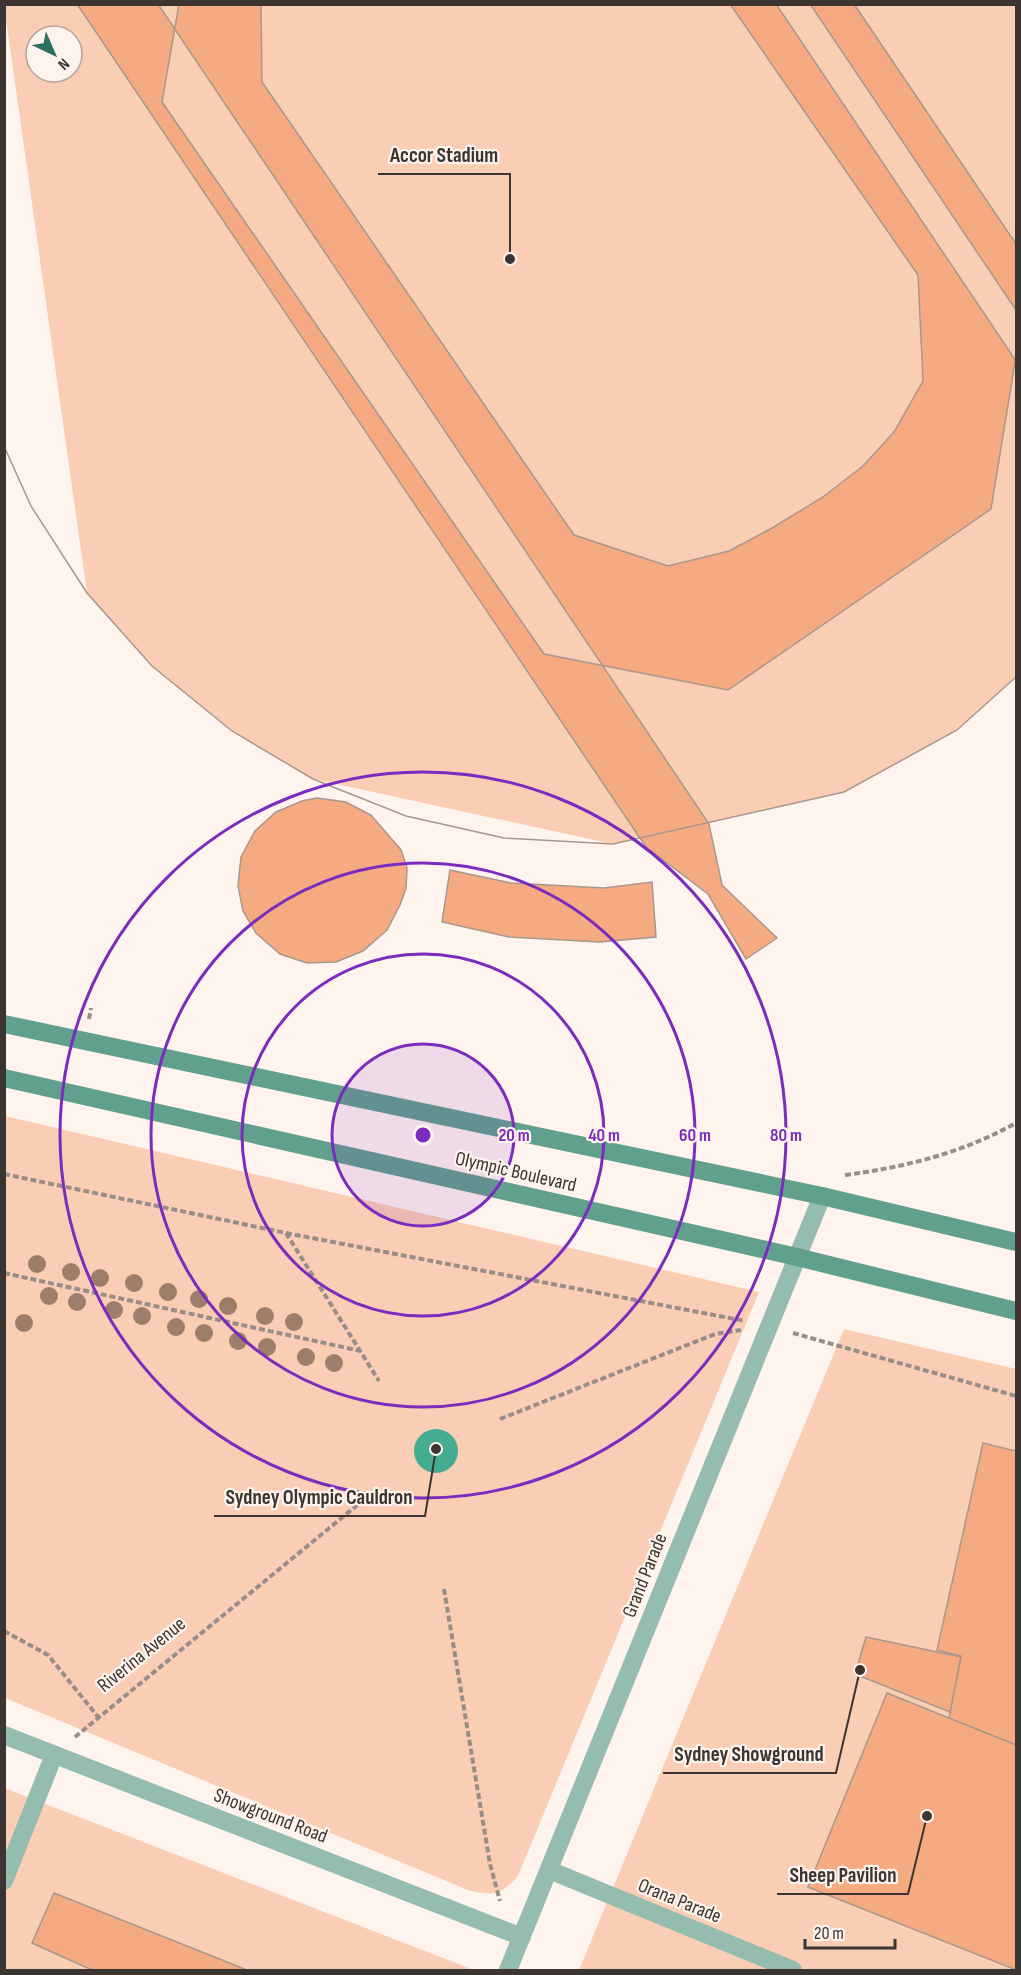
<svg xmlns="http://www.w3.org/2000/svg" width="1021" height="1975" viewBox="0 0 1021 1975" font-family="'Sofia Sans Condensed',sans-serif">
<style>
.green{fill:#facdb5;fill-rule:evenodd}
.water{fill:#43ac91}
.building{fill:#f6aa81;stroke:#a8978e;stroke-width:1.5;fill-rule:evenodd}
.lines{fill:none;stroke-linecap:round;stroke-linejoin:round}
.path{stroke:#988e89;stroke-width:4;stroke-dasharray:6 3;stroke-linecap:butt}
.street{stroke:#94bcaf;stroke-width:18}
.secondary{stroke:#60a08c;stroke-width:18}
.tree{fill:#9d7e6b}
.ring{fill:none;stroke:#7b2cbf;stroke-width:3}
.labels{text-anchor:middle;stroke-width:4.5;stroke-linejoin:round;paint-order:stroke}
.street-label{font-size:20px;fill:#3b3430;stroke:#fff3ed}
.centre{fill:#7b2cbf;stroke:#fff3ed;stroke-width:3}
.ring-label{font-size:18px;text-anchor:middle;font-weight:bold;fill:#7b2cbf;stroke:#fff3ed;stroke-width:4.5;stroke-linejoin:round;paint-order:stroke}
.leader{fill:none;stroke:#3b3430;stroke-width:2}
.callout-dot{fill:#3b3430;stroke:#fff3ed;stroke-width:2}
.callout-label{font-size:21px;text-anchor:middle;font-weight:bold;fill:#3b3430;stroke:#fff3ed;stroke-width:4.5;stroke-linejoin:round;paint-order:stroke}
</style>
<rect width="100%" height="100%" fill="#fff3ed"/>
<path class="green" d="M4,5H1016V677L957,730L844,792L613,844L313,779L232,731L152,666L87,593ZM36,36H72V72H36Z
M5,1116L759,1292L518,1876C500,1896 493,1896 468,1890L5,1698Z
M844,1329L1016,1369V1970H579Z
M4,1788L474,1970H5Z"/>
<path class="water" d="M414 1451a22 22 0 1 1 44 0a22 22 0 1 1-44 0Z"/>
<path class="building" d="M4,4H261L262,82L574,535L668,566L729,551L772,528L823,497L863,466L894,432L923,381L918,275L730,4H1016V677L957,730L844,792L613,844L504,838L406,816L313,779L232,731L152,666L87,593L31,506L4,446ZM36,36H72V72H36Z
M4,4H179L162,102L544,654L728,690L991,509L1016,356V677L957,730L844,792L613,844L504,838L406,816L313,779L232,731L152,666L87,593L31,506L4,446ZM36,36H72V72H36Z
M77,4H158L709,824L722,885L777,938L746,959L708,894L646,847Z
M776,4H854L1016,244V361Z
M810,4H1016V310Z
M317,798L346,802L371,815L401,850L407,868L406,888L400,905L387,930L363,951L336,962L307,963L280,954L256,933L243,911L238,886L241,857L255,831L276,812L302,801Z
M450,870L511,883L604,888L652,882L656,937L600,942L509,937L442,922Z
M983,1443L1016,1451V1745L949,1718L961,1656L937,1650Z
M866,1637L961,1657L950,1712L855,1674Z
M887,1693L1016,1745V1970L808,1887Z
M54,1893L247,1970H92L32,1943Z"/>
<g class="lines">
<path class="path" d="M89,1019L91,1008
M4,1174L286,1233L745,1321
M845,1175C906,1167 962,1153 1016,1123
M286,1233L379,1381
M4,1273L361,1351
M793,1333L1016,1396
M500,1419L715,1334L741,1330
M444,1589L490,1864L500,1901
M4,1631L48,1655L99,1718
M75,1737L361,1502"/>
<path class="street" d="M4,1735L522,1937
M549,1870L793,1970
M4,1881L54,1755
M508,1970L822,1196"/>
<path class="secondary" d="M4,1024L822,1196L1016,1242
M4,1078L797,1257L1016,1311"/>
</g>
<g class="tree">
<circle cx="37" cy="1264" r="9"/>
<circle cx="71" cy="1272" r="9"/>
<circle cx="100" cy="1278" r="9"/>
<circle cx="134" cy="1283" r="9"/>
<circle cx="168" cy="1292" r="9"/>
<circle cx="49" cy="1296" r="9"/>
<circle cx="199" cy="1299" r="9"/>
<circle cx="77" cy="1302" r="9"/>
<circle cx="228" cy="1306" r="9"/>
<circle cx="114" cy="1310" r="9"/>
<circle cx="142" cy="1316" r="9"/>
<circle cx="265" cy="1316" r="9"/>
<circle cx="294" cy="1322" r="9"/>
<circle cx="24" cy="1323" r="9"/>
<circle cx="176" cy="1327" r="9"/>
<circle cx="204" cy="1333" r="9"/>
<circle cx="238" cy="1341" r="9"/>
<circle cx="267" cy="1347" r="9"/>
<circle cx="306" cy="1357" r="9"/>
<circle cx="334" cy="1363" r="9"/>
</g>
<circle cx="423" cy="1135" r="91" fill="#7b2cbf" fill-opacity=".12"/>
<g class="ring">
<circle cx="423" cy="1135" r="91"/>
<circle cx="423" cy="1135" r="181"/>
<circle cx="423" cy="1135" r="272"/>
<circle cx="423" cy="1135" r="363"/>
</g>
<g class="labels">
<g class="street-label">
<text transform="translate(516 1171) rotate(13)" y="7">Olympic Boulevard</text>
<text transform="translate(644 1575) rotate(-68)" y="7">Grand Parade</text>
<text transform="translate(141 1654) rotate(-39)" y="7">Riverina Avenue</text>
<text transform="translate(271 1815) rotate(21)" y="7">Showground Road</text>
<text transform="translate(680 1900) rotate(22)" y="7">Orana Parade</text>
</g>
</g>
<circle cx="423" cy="1135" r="9" class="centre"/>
<g class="ring-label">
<text x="514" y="1141">20 m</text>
<text x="604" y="1141">40 m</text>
<text x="695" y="1141">60 m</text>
<text x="786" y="1141">80 m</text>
</g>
<path class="leader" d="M510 259L510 174H378M436 1449L425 1516H214M860 1670L836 1773H663M927 1816L908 1894H777"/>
<g class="callout-dot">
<circle cx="510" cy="259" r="6"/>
<circle cx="436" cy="1449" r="6"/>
<circle cx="860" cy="1670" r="6"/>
<circle cx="927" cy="1816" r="6"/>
</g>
<g class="callout-label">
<text x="444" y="162">Accor Stadium</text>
<text x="319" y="1504">Sydney Olympic Cauldron</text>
<text x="749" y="1761">Sydney Showground</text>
<text x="843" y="1882">Sheep Pavilion</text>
</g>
<rect width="1021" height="1975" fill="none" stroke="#3b3430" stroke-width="12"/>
<g transform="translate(54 54) rotate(136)"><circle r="28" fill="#fff3ed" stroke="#b1a7a1" stroke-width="1.5"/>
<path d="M0-4.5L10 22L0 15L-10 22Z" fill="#2f6f5e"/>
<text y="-9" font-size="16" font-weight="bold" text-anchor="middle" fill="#3b3430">N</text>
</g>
<path d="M805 1939v9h90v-9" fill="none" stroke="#3b3430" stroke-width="3"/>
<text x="814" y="1939" font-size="18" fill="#3b3430" stroke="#fff3ed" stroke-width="4.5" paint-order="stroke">20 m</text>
</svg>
